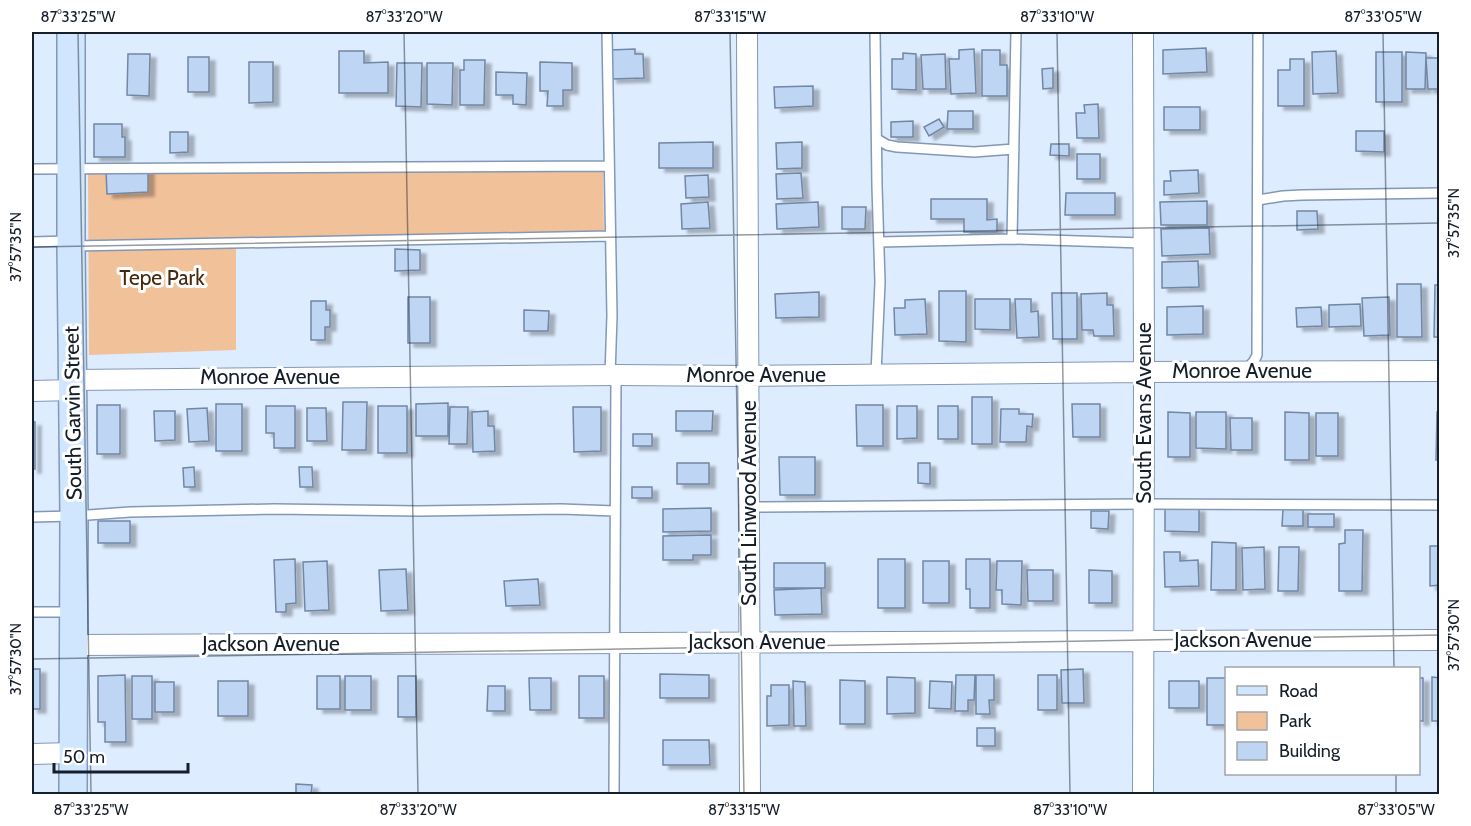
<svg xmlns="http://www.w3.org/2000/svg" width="1471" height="826" viewBox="0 0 1471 826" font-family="Cabin,sans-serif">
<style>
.green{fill:#f1c19a}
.building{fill:#bed5f4;stroke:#7287a4;stroke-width:1.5;filter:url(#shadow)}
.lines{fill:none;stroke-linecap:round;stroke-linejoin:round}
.lane-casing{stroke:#8298b5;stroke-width:12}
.street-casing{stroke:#8298b5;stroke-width:22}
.secondary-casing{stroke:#8298b5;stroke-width:30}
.lane{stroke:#fff;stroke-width:9}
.street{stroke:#fff;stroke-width:20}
.secondary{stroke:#d0e5fe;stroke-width:27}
.ticks{fill:none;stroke:#151e29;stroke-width:1.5;stroke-opacity:0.45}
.labels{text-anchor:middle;stroke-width:6;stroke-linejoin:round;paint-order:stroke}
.park-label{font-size:21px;fill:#46280c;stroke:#fff}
.street-label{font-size:21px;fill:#151e29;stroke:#fff}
.neatline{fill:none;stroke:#151e29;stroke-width:2}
.ticks-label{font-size:15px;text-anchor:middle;fill:#151e29}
</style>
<defs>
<filter id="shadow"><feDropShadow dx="6" dy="4" stdDeviation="1.5" flood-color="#0004"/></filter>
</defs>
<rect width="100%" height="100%" fill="#deecff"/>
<path class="green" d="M603,165L604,239L236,242V350L89,355L88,169Z"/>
<path class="building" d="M1206,48L1207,72L1163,74V50Z
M635,49V54H643L644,78L611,79L610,50Z
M974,49L976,93L951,94L949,59H959V50Z
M982,50H1000V65H1007V96H982Z
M339,51H364V63L388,62V93H339Z
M1336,51L1338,93L1313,94L1312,52Z
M1376,52H1402V102H1376Z
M1406,52L1426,53L1425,89H1406Z
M903,53L916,54V90L892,89V59H903Z
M128,54H150L149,96L127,95Z
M945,54L946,89H923L921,55Z
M188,57H209V92H188Z
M1426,58H1440V89H1428Z
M1290,59H1304V106H1278V70H1290Z
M464,60H485L484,105H460V70H464Z
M249,62H273V102L249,103Z
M540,62L572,63V90H563V106H547L548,91H540Z
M397,63H422L421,107L396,106Z
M427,63H453L452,105L427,104Z
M1053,68V88L1043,89L1042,69Z
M496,72L527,73L526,105L513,104V95H496Z
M813,86V106L775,108L774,87Z
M1098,104L1099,138H1077L1076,113H1085L1084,105Z
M1164,107H1200V130H1164Z
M948,111H973V129H947Z
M939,119L944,127L929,136L924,127Z
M913,121V137H891V122Z
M94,124H122V137H125V157H94Z
M1356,131H1384V152L1356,151Z
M170,132H188V152L170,153Z
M713,142V168H659V143Z
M802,142V168L777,169L776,143Z
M1051,144H1069V156L1050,155Z
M1077,154H1100V179H1077Z
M148,169V192L107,194L106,171Z
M1198,170L1199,193L1164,195V181H1171L1170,171Z
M801,173L803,198L777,199L776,174Z
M708,175L709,197L686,198L685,176Z
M1066,193H1115V215H1065Z
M931,199H987V220L997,219V232H964V219H931Z
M1207,201V225H1161L1160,202Z
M708,202L710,228L682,229L681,204Z
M818,202L819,227L777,229L776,204Z
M842,207H866L865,229H842Z
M1297,211H1317L1318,229L1297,230Z
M1209,228L1210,254L1162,256L1161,229Z
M395,249L420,250V270L395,271Z
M1198,261L1199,287L1162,288V262Z
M1397,284H1421L1422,337H1397Z
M1435,285H1440V337H1434Z
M939,291H966V342L939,341Z
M819,292V317L776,318L775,294Z
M1052,293H1077V339H1053Z
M1107,293V305H1113L1114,336H1094L1093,330H1082L1081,294Z
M408,297H430V343H408Z
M1389,297L1390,335L1364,336L1362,298Z
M925,299L927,334L895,335L894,308H905V300Z
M975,299H1010V330L975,329Z
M1015,299H1031V312L1038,311L1039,337L1017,338Z
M311,301H326V310H330V327H325V340H311Z
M1360,304L1361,326L1329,327V305Z
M1203,306V334L1167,335V307Z
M1321,307L1322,326L1297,327L1296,308Z
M524,310L549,311L548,331H524Z
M972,397H992V444H972Z
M343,402H367L366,450H342Z
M448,403V436H416V404Z
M216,404H242V451H216Z
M1072,404H1100V437H1073Z
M97,405H120V454H97Z
M856,405H883V446H857Z
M266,406H295V448H274V433H266Z
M378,406H407V453H378Z
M897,406H917V438L897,439Z
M938,406H958V439H938Z
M450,407H468L467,444H449Z
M573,407H601V451L574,452Z
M207,408L209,441L189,442L187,409Z
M307,408H326L327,441H307Z
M1001,409H1019V414H1033L1032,427L1027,426L1026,442H1000Z
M154,411H175V440L155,441Z
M488,411V426H494L495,451L473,452L472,412Z
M676,411H713L712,431H676Z
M1168,412L1190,413V457H1168Z
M1196,412H1226V449L1196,448Z
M1285,412L1309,413V460H1285Z
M1437,412H1440V460H1436Z
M1316,413H1338V456H1316Z
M1230,418H1252V450H1231Z
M32,422H35V469H32Z
M633,434H652V446H633Z
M779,457H815V495H780Z
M677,463H709V484H677Z
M918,463H930V484L918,483Z
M194,467L195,487H184L183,468Z
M299,467H312L313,487H300Z
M632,487H652V498H632Z
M711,508V531L663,532V509Z
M1165,508H1199V532L1165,531Z
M1283,509H1303V526H1282Z
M1091,511H1109L1108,529L1091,528Z
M1308,514H1334V527H1308Z
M98,521H130V543H98Z
M1345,530H1363L1362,591H1339V544L1345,543Z
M711,535V555H693V560H663V536Z
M1212,542L1236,543V590H1211Z
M1430,546H1440V585L1430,586Z
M1264,547L1265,589L1243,590L1242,548Z
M1279,547H1299L1298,591H1278Z
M1164,552H1180V561L1198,560L1199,586L1165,587Z
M295,559L296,603L286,604V612H276L274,560Z
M878,559H905V608H878Z
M966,559H990V608H970V589H966Z
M327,561L329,610L305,611L303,562Z
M923,561H949V603H923Z
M997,561H1022L1021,605L1002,604V590H996Z
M774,563H825V588H774Z
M406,569L408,610L381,611L379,570Z
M1027,570H1053V601H1028Z
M1089,570L1112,571V603H1089Z
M538,579L540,605L506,606L504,581Z
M821,588L822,614L775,615L774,590Z
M32,669H40V709H32Z
M1083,669L1084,703H1062L1061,670Z
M660,674L709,675V698H660Z
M125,675L126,742H105V722H98V676Z
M956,675H975L974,700H968V711H955Z
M976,675H994V700H989L990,714H976Z
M1038,675H1057V710H1038Z
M132,676H152V719H132Z
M317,676H340V709H317Z
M345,676H371V710H345Z
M398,676H416V717H398Z
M579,676H604V718H579Z
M887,677L915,678V713L887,714Z
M1432,677L1440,678V721H1432Z
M529,678H551V710H530Z
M1207,678H1226V725H1207Z
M1418,678H1423V721H1418Z
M840,680L865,681V724H840Z
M218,681H248V716H218Z
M793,681L805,682L806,726H794Z
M930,681L952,682L951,709L929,708Z
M1169,681H1199V708H1169Z
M155,682H174V712H155Z
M771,685H789V725L767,726V696H771Z
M488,686H505V711H487Z
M977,728H995V746H977Z
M663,740H709L710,765H663Z
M296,784L312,785L311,794H296Z"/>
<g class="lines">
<g class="lane-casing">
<path id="lane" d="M607,32L612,316L610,375
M875,32L877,186L880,282L876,374
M877,139L887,145L897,147L974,152L1014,149
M32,169L609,166
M1258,200L1283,196L1302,195L1440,193
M1012,239L1016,32
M32,242L68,241
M879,242L1012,239L1143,243
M73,246L610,236
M1246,370L1254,361L1257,355L1258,32
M749,507L1144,504L1440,505
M32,517L74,516L130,512L274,509L418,511L561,509L615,511
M32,612H71
M614,794L616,375"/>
</g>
<g class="street-casing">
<path id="street" d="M747,32L750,794
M1143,32L1144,372L1143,794
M72,380L616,375L748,376L1144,372L1440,371
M32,391L72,390
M74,645L1440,640
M32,754L73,753"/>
</g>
<g class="secondary-casing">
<path id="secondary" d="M71,32V246L74,516L73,794"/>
</g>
<use href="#lane" class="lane"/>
<use href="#street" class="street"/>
<use href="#secondary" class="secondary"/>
</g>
<path class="ticks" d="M78,32L91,794M404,32L418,794M730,32L744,794M1057,32L1070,794M1383,32L1394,668M32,247L1440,223M32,659L1440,635M1396,774V794"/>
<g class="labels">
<g class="park-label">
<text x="162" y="285">Tepe Park</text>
</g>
<g class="street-label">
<text x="1242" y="378">Monroe Avenue</text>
<text x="756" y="382">Monroe Avenue</text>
<text x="270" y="384">Monroe Avenue</text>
<text transform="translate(73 413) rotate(-91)" y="7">South Garvin Street</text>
<text transform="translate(1144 413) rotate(-90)" y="7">South Evans Avenue</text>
<text transform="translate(749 503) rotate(-90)" y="7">South Linwood Avenue</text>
<text x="1243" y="647">Jackson Avenue</text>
<text x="757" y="649">Jackson Avenue</text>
<text x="271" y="651">Jackson Avenue</text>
</g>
</g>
<rect width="1471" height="826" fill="none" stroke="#ffffff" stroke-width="66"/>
<rect x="1225" y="667" width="195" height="108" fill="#ffffff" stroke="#a1a5a9" stroke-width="1.5"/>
<rect x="1237" y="686" width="30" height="9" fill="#d0e5fe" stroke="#a1a5a9" stroke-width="1.5"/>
<text x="1279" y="697" font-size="18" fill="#151e29">Road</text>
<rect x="1237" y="712" width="30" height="18" fill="#f1c19a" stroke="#a1a5a9" stroke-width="1.5"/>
<text x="1279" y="727" font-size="18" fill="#151e29">Park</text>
<rect x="1237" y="742" width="30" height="18" fill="#bed5f4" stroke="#a1a5a9" stroke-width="1.5"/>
<text x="1279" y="757" font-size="18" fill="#151e29">Building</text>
<path d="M54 763v9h134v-9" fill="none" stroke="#151e29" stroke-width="3"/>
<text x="63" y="763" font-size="18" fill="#151e29" stroke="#ffffff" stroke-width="4.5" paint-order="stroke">50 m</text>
<rect x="33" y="33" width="1405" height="760" class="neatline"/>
<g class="ticks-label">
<text x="78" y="22">87°33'25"W</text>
<text x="404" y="22">87°33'20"W</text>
<text x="730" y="22">87°33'15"W</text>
<text x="1057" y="22">87°33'10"W</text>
<text x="1383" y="22">87°33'05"W</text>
<text transform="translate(1454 223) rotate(-90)" y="5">37°57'35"N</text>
<text transform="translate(16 247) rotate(-90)" y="5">37°57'35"N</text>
<text transform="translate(1454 635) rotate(-90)" y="5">37°57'30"N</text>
<text transform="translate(16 659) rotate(-90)" y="5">37°57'30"N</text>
<text x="91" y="815">87°33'25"W</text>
<text x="418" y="815">87°33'20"W</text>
<text x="744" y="815">87°33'15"W</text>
<text x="1070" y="815">87°33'10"W</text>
<text x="1396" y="815">87°33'05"W</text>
</g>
</svg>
